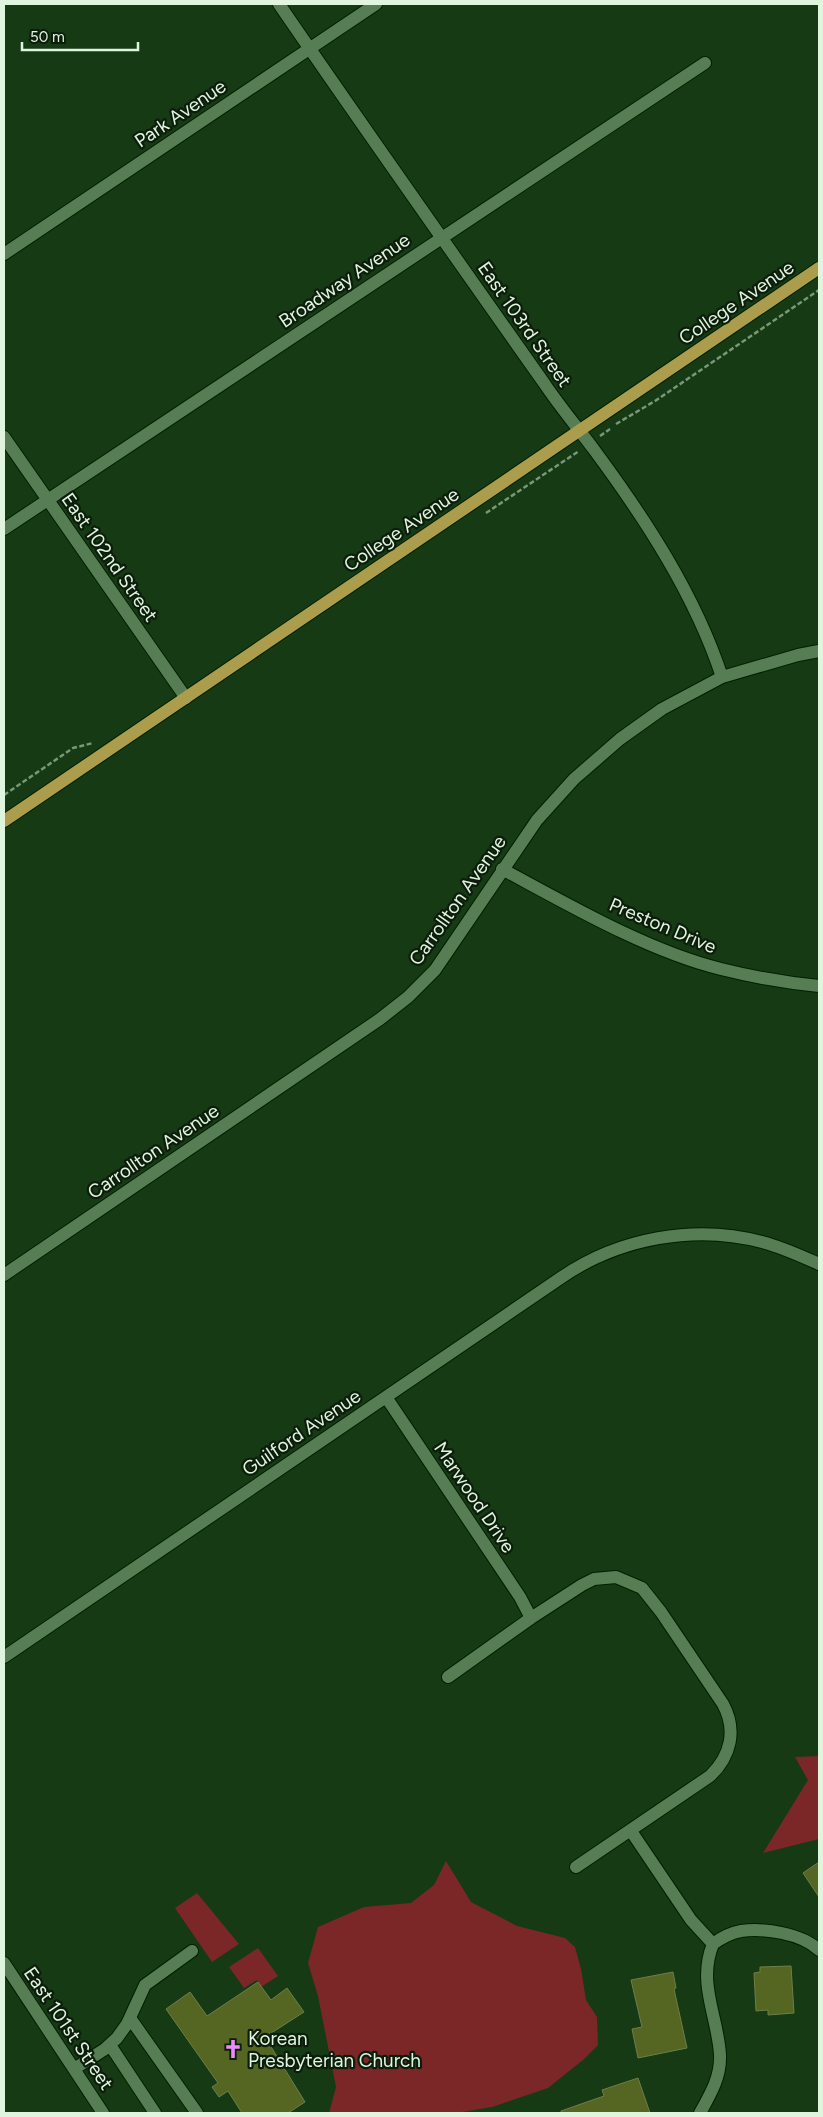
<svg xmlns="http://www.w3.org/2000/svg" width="823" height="2117" viewBox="0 0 823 2117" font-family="Figtree,sans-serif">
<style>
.green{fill:#7b2728}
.building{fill:#546622;stroke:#6e7e4b}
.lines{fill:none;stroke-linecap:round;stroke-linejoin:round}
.minor-casing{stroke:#002000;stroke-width:14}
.major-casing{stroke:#002000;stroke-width:14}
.path{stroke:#7a9779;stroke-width:2.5;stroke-dasharray:5 2.5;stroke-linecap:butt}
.minor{stroke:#577d54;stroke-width:12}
.major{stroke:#ac9d4c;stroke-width:12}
.labels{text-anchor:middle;stroke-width:4.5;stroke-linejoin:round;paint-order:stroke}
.street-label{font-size:19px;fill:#dff5de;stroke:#0d1d0c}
.poi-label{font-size:19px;fill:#dff5de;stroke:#0d1d0c;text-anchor:start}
</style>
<rect width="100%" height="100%" fill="#153a14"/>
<path class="green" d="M819,1756V1839L763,1853L808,1780L795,1757Z
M446,1861L471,1902L517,1926L565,1938L575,1947L581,1969L586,2000L597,2017L598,2045L583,2060L548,2088L492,2107L456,2113H329L336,2087L318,1996L308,1963L318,1927L364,1907L411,1903L434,1885Z
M197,1893L239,1944L212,1962L175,1908Z
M258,1948L278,1976L261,1987L257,1980L244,1988L229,1967Z"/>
<path class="building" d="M819,1862V1897L803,1873Z
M791,1966L794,2013L768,2015V2010L756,2011L754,1973L760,1972V1967Z
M673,1972L676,1988L674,1989L687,2048L638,2058L632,2029L642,2027L631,1980Z
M258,1982L271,2000L287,1988L304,2012L265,2037L305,2102L288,2113H242L228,2091L219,2097L212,2087L218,2083L166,2009L190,1992L207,2016Z
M638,2078L650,2113H561V2111L604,2096L602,2090Z"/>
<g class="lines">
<g class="minor-casing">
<path id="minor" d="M279,4C366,131 455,257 544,383C560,407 578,428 595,451C646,520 695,595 722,677
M4,254L376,4
M4,437L186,698
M4,529L705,63
M502,869C569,905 648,951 721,969C753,977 787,983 819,986
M4,1275L380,1019L408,997L435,970L537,820L574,779L620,739L662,709L722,677L798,655L819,651
M386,1397L520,1597L531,1618
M4,1657L562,1277C619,1238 695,1224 762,1242C782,1247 801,1256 819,1264
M448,1677L531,1618L582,1585L594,1579L616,1577L642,1588L661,1612L723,1704C737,1730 731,1756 710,1776L576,1867
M631,1831L691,1920L713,1944
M713,1944C721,1938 730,1933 741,1931C764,1928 801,1933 819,1950
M4,1963L103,2113
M130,2018L197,2113
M110,2045L155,2113
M74,2069L105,2049L117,2038L127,2024L145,1985L192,1951
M700,2113C710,2095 721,2077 720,2055C718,2017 697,1983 713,1944"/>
</g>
<g class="major-casing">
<path id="major" d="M4,821L819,268"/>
</g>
<path class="path" d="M616,424L655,401L819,290
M600,436L610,429
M486,513L579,451
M4,795L73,748L93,743"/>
<use href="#minor" class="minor"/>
<use href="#major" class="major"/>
</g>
<defs>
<g id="church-bare" transform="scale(1.5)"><path d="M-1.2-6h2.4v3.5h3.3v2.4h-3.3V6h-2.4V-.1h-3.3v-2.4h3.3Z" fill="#ed8cf9" stroke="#0d1d0c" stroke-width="2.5" paint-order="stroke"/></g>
</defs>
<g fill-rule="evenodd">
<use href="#church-bare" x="233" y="2049"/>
</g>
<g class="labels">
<g class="street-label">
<text transform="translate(180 113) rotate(-34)" y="7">Park Avenue</text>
<text transform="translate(344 280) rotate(-34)" y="7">Broadway Avenue</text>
<text transform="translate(736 302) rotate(-34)" y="7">College Avenue</text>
<text transform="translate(525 324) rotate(55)" y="7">East 103rd Street</text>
<text transform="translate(401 529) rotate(-34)" y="7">College Avenue</text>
<text transform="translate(110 557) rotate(55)" y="7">East 102nd Street</text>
<text transform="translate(457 900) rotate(-55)" y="7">Carrollton Avenue</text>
<text transform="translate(663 925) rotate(23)" y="7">Preston Drive</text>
<text transform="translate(153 1151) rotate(-34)" y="7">Carrollton Avenue</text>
<text transform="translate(301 1432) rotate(-34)" y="7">Guilford Avenue</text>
<text transform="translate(475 1497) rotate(56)" y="7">Marwood Drive</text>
<text transform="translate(69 2028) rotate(56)" y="7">East 101st Street</text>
</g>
<g class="poi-label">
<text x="248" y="2045">Korean<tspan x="248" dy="22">Presbyterian Church</tspan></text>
</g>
</g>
<rect width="823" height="2117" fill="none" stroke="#dff5de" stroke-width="10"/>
<path d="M22 42v8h116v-8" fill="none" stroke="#dff5de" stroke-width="2.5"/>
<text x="30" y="42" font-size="15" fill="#dff5de" stroke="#0d1d0c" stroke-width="4" paint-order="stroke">50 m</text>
</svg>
